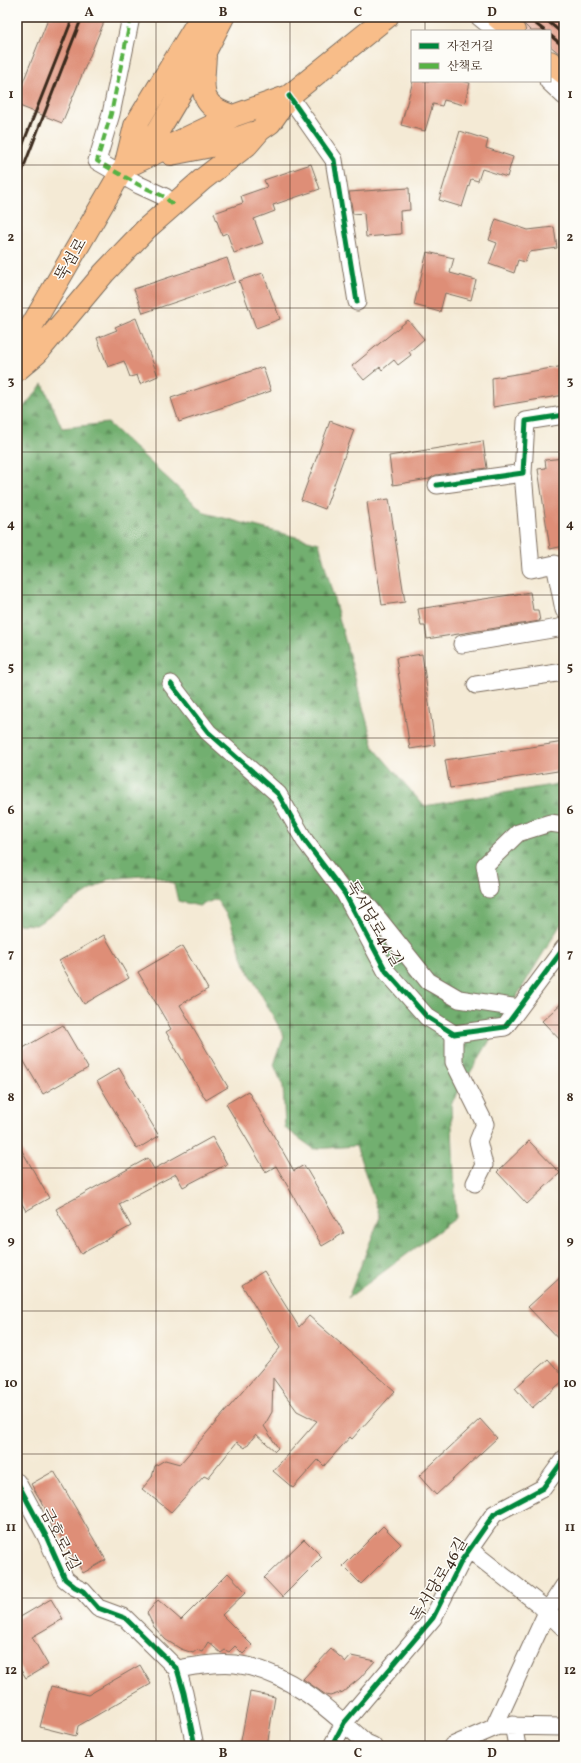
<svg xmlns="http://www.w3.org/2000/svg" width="581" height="1763" viewBox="0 0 581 1763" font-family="Vollkorn,'Noto Serif KR',serif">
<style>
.forest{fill:url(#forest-firs);stroke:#566c46}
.building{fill:#de8e77}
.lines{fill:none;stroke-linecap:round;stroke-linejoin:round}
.minor-casing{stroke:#7c6d5e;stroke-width:19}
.major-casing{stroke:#7c6d5e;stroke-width:24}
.minor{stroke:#fff;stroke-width:17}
.major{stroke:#f8bd89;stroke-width:22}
.rail{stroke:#3b2a1e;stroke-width:3}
.quiet{stroke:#57b245;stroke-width:4;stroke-dasharray:8 4;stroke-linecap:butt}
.cycleway-casing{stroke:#fdfcf7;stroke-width:8}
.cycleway{stroke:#00873e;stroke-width:5}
.grid{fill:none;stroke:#3b2a1e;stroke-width:1;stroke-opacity:0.55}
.labels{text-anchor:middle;stroke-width:3;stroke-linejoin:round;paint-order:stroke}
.street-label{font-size:16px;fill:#3b2a1e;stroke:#fdfcf7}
.neatline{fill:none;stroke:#3b2a1e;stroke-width:1.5}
.grid-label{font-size:13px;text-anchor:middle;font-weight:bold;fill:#3b2a1e}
</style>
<defs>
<pattern id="forest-firs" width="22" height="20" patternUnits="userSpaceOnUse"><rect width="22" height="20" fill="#72af6f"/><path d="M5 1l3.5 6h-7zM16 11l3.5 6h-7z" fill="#5f8f5b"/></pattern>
</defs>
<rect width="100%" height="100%" fill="#fdfcf7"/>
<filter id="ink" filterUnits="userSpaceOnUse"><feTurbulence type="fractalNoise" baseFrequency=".025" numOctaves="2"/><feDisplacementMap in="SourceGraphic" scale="8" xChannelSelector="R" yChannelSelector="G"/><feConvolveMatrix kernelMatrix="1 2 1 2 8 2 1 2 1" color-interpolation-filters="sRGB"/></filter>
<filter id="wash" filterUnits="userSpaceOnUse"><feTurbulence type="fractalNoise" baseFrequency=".012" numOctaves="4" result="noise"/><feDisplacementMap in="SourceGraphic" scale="16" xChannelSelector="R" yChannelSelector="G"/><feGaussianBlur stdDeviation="0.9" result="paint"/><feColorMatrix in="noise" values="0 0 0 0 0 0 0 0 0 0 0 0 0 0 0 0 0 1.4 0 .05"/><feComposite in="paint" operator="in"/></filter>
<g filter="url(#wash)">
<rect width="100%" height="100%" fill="#f4ead5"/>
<path class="forest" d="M43,384L62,428L108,423L205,513L319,543L374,748L424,806L564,783V919L451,1104L456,1218L348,1298L380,1217L356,1146L314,1149L285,1128L283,1086L274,1065L284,1036L245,965L230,920L216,899L199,906L178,901L174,884L152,875L109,879L36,925L17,924V415Z"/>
<g id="blocks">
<path class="building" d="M49,17H106L62,123L17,105V97Z
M517,17H564V57L550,46V31H531Z
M413,81H462L470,83L464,105L444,100L442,106L433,104L425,131L401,125Z
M460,131L488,140L486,148L513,157L507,177L482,169L478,181L471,179L462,207L439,200Z
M311,164L320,189L273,205L275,211L254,219L263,243L234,253L227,233L222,235L214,213L243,203L241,196L267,187L264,180Z
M409,188L410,210L400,211L401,234L366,237L364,213L353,214L349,192Z
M496,219L528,230L554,227L557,248L529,252L525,262L518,260L514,273L489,264L497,243L489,240Z
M427,252L454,258L450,273L476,280L471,300L445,293L440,312L414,305Z
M227,258L235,282L143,313L134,289Z
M263,273L280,319L256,328L239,281Z
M136,318L158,376L140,384L137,375L130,377L124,361L108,367L97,338L117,330L115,327Z
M408,320L424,339L409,352L411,355L398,365L394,360L382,370L380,367L364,380L352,366Z
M564,366V395L493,407L492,378Z
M263,367L271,391L179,422L171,398Z
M330,421L354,430L325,509L301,500Z
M483,441L487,468L436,475L429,479L393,485L389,456Z
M564,458V546L550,549L538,469L546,468L545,460Z
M389,499L405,602L382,605L367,502Z
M530,592L533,610H538L540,621L427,639L425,626H421L418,609Z
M422,654L435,745L410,749L396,658Z
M564,742V770L450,788L445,760Z
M104,935L129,978L84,1004L59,961Z
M183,946L208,989L180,1005L228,1087L206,1100L166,1032L171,1029L138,972Z
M564,1001V1044L542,1021Z
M63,1025L88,1068L43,1094L18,1051Z
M119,1068L159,1136L137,1149L97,1081Z
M248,1091L294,1171L304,1165L344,1233L322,1246L276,1166L266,1172L226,1104Z
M212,1137L227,1164L183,1187L176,1174L119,1204L131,1226L81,1254L56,1209L148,1158L154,1169Z
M529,1141L560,1173L527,1204L497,1172Z
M17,1142L49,1198L26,1211L17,1195Z
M264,1271L299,1327L309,1316L395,1391L352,1439L350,1437L324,1466L318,1460L293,1488L273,1471L317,1421L297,1411L273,1378L272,1412L264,1426L278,1448L275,1451L256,1434L245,1448L237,1442L208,1478L204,1476L171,1512L142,1489L152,1477L155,1466L165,1460L180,1464L280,1348L242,1285Z
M564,1274V1345L528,1307Z
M548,1359L564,1377V1380L532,1408L515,1388Z
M480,1419L497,1438L436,1495L419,1476Z
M54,1471L106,1560L83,1573L31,1484Z
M383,1526L401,1544L361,1584L343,1566Z
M304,1539L322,1557L282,1597L264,1578Z
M228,1573L246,1592L222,1615L252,1645L243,1654L235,1646L229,1652L225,1650L221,1653L208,1642L202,1652L197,1650L193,1653L181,1649L166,1640L154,1627L147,1613L158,1600L181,1620Z
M51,1599L63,1619L32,1637L48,1665L26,1678L17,1664V1619Z
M331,1649L346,1662L351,1656L375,1661L360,1678L343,1692L330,1696L326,1695L303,1679Z
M140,1665L151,1684L78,1726L76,1736L40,1727L51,1686L88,1695Z
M250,1692L275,1697L267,1746H240Z"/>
</g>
</g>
<g filter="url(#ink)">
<use href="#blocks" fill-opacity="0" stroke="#7c6d5e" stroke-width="1"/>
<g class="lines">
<g class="minor-casing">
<path id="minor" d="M131,17L111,114L97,161L139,185L165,197L173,205
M479,17L496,31
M548,81L564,96
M289,96L334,160L357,302
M523,473L531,569L555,564L564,610
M437,485L523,473L526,421L564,415
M462,644L564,627
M171,684L208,732L278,794L305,841L345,894L386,971L427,1017L454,1034L505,1027L564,948
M476,685L564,672
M489,889L485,865L518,833L550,823L564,825
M345,894L364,901L428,981L459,999L519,1008
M454,1034V1062L485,1124L478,1141L484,1165L475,1183
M17,1482L46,1536L65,1579L75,1587L83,1591L98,1608L125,1618L177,1669L184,1693L195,1746
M470,1550L539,1604L564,1628
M177,1669C195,1666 216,1662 235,1664C287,1670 329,1709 366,1743L373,1746
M513,1725L517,1746
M494,1727L547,1612L564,1586
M332,1746L344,1723L433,1618L462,1560L494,1514L543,1488L564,1459
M452,1746L498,1726L564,1727"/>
</g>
<g class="major-casing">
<path id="major" d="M497,17L514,31
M205,56C203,89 197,106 233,116
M550,62L564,73
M171,154L221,144L252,133
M134,163L233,116L289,96
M125,167L135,126L201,17
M17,351L120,174L158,131L205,52L223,17
M17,370L37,353L104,273L147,228L203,179L247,145L260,130L270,123L289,96L387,17"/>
</g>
<use href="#minor" class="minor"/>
<use href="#major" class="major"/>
<path class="rail" d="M527,17L545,31
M543,17L564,35
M550,35L564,47
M17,159L73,17
M17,184L82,17"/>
<path class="quiet" d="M131,17L111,114L97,161L139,185L165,197L173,205"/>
<g class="cycleway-casing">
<path id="cycleway" d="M289,96L334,160L357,302
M437,485L523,473L526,421L564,415
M171,684L208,732L278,794L305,841L345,894L386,971L427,1017L454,1034L505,1027L564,948
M17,1482L46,1536L65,1579L75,1587L83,1591L98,1608L125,1618L177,1669L184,1693L195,1746
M332,1746L344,1723L433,1618L462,1560L494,1514L543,1488L564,1459"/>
</g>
<use href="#cycleway" class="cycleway"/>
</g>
</g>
<path class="grid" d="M156,17V1746M290,17V1746M425,17V31M425,81V1746M17,165H564M17,308H564M17,452H564M17,595H564M17,738H564M17,882H564M17,1025H564M17,1168H564M17,1311H564M17,1454H564M17,1598H564"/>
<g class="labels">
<g class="street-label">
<text transform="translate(70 259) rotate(-60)" y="6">뚝섬로</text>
<text transform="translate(375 923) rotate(60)" y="6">독서당로44길</text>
<text transform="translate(61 1539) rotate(63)" y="6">금호로1길</text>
<text transform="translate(438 1579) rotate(-59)" y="6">독서당로46길</text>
</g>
</g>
<rect width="581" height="1763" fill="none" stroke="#fdfcf7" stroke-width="44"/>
<rect x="411" y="30" width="140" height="52" fill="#fdfcf7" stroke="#afa8a0"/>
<rect x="419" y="43" width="20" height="6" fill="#00873e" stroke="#afa8a0"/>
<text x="447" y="50" font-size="12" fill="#3b2a1e">자전거길</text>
<rect x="419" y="63" width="20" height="6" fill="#57b245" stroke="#afa8a0"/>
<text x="447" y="70" font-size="12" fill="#3b2a1e">산책로</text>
<rect x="22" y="22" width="537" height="1719" class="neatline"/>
<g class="grid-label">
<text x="89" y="16">A</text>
<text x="223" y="16">B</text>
<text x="358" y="16">C</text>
<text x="492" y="16">D</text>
<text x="11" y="98">1</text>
<text x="570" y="98">1</text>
<text x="11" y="241">2</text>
<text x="570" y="241">2</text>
<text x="11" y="385">3</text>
<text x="570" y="385">3</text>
<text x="11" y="528">4</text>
<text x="570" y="528">4</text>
<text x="11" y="671">5</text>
<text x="570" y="671">5</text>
<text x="11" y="814">6</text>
<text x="570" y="814">6</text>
<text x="11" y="958">7</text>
<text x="570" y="958">7</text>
<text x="11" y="1101">8</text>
<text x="570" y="1101">8</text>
<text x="11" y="1244">9</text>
<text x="570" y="1244">9</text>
<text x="11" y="1387">10</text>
<text x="570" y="1387">10</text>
<text x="11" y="1531">11</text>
<text x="570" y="1531">11</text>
<text x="11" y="1674">12</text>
<text x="570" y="1674">12</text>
<text x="89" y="1757">A</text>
<text x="223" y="1757">B</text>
<text x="358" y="1757">C</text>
<text x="492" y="1757">D</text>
</g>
</svg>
